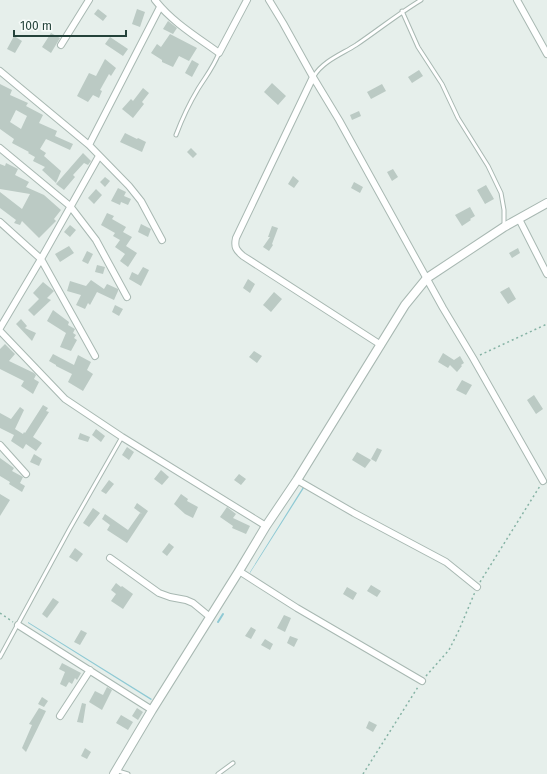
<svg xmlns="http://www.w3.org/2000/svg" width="547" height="774" font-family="'Fira Sans',sans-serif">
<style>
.water{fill:#8ec9d4}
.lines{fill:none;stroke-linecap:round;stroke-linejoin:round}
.stream{stroke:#8ec9d4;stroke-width:2}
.building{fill:#bbcac4;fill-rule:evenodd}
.service-casing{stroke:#a8b8b2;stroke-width:5}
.minor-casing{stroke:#a8b8b2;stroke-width:8}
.tertiary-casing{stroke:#a8b8b2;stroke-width:10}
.path{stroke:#86b3a5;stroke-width:1.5;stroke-dasharray:2 3;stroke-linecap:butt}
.service{stroke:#fff;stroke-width:3}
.minor{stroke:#fff;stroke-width:6}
.tertiary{stroke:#fff;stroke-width:8}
</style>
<rect width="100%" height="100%" fill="#e6efeb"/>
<path class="water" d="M303,487L304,488L250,573V572Z
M28,622L152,699L151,700L28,623Z"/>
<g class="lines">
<path class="stream" d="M218,622L223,614"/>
</g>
<path class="building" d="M98,9L107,16L103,21L94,14Z
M137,9L145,12L140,27L132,24Z
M168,21L177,28L173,34L163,29Z
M51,33L60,38L51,53L42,47Z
M170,34L197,48L189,61L179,56L173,67L162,62V60L151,53L157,44L161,47Z
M14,36L22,41L15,53L7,49Z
M110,37L128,49L123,56L105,44Z
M105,59L116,68L111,76L109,74L100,90L102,91L99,98L93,95L88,102L77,96L89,73L96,76Z
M192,60L199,64L192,77L185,73Z
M419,70L423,76L412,83L408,77Z
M272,83L286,96L278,105L264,92Z
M0,84L12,90L10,95L28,103L26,106L43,115L39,123L57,131L55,136L73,144L70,150L46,139L40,149L46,153L44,156L61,171L56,183L42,170L45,167L33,161L35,157L28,153L29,152L12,143L14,139L0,129ZM16,110L27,116L21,129L10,122Z
M382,84L386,91L371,99L367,92Z
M143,88L149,93L142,102L144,104L133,118L122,109L131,99L133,101Z
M359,111L361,116L352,120L350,115Z
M125,133L137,139L138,138L146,142L142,152L120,142Z
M191,148L197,154L193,158L187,152Z
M83,153L91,161L88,165L84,163L73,175L75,177L64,190L56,184Z
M6,163L18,169L15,175L29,182L26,187L44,195L61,210L54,219L56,221L39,238L22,221L20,225L14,223L16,220L0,208V192L22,209L30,194L0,189V164L5,166Z
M393,169L398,177L392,181L387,172Z
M293,176L299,181L294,188L288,184Z
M105,177L110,181L105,187L100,182Z
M354,182L363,187L360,193L351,188Z
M486,185L494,199L485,204L477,190Z
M118,188L126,192L124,196L131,199L128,205L121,202L120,205L111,201Z
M96,189L102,195L94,204L88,198Z
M470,207L475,216L470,219L471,220L462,226L455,215Z
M107,213L114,216L112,219L126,227L123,232L132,237L126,246L137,253L128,267L120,261L125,254L115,247L120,240L113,236L115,233L101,225Z
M141,224L151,229L148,237L138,232Z
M70,225L76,230L70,237L64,232Z
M272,226L278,228L272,244L273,245L269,251L263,247L270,237H268Z
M69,246L74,253L60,262L55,254Z
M518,248L520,253L512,258L509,253Z
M87,251L93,254L88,264L82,261Z
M97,265L105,267L103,274L95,272Z
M143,267L149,270L141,286L129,279L132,272L138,275Z
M248,279L255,284L250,293L243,288Z
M91,280L104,289L107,284L118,289V291L114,300L97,292L90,305L88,303L85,309L76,305L81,295L67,291L70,281L86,286Z
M43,282L54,291L47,298L51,300L34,316L28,310L39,299L33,293Z
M509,287L516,299L508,304L500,292Z
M274,292L282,299L271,312L263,305Z
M115,305L123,309L119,316L112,312Z
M53,310L69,322L68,325L75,329L73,333L76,335L74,338L77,340L71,351L60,347L66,333L47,321Z
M21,319L27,326L25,328L36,333L32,341L16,324Z
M5,344L15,354L9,361L34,373L36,375L34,379L39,382L33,394L21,386L24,381L0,369V349Z
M254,351L262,356L257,363L249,357Z
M443,353L454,360L460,356L464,363L461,365L462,366L457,372L450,365L448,368L438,362Z
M53,354L74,365L78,355L91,362L87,370L93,374L83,391L68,382L72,374L56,366V365L49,361Z
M462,380L472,385L466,395L456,390Z
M534,395L543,409L536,414L527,400Z
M43,405L48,408L46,411L49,412L33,437L42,443L36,451L26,444L23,449L11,441L14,435L0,428V413L11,419L20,407L24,410L15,429L23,434L24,432L25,433Z
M96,429L105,436L101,442L92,435Z
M80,433L90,437L88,442L78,439Z
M127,447L134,452L129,460L122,455Z
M377,448L382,450L376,462L371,459Z
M357,452L371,460L365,468L352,460Z
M34,454L42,459L39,466L30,462Z
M0,458L14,468L12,471L23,477L20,483L25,486L22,492L9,484L10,482L0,476Z
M161,470L169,477L162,485L154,479Z
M239,474L246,479L241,485L234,480Z
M109,480L114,484L106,494L101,491Z
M0,494L10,500L0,516Z
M181,494L188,499L187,501L198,507L193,518L185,514L174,504Z
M137,503L148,511L127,543L107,530L110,525L102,519L105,514L128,530L140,513L142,514L134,508Z
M227,507L236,514L233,518L250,526L246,534L232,528L233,526L220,517Z
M93,508L100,513L89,527L83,523Z
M169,543L174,547L167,556L162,552Z
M75,548L83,554L77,562L69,557Z
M116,583L121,587L122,586L133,594L123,609L111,601L116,594L111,590Z
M371,585L381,591L377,597L367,591Z
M347,587L357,593L353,600L343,594Z
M53,598L59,602L47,618L42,614Z
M284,615L291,618L285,632L277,628Z
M251,627L256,630L251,639L245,636Z
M81,630L87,633L80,645L74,642Z
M290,636L298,639L294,647L287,643Z
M265,639L273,644L270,650L261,645Z
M62,663L81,673L77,680L75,678L72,684L69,682L66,687L60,684L65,672L59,669Z
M107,687L112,690L102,710L89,702L95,691L103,695Z
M42,697L48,701L44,707L38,704Z
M82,703L86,704L83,723L77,722Z
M39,708L46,711L26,752L22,748L32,725L29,724Z
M137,708L143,712L138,720L132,716Z
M121,715L133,722L128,730L116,723Z
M369,721L377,725L373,732L366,728Z
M85,748L91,752L87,759L81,756Z"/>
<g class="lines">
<defs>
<path id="service" d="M402,11L418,47L442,84L458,118L488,166L501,193L504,210V225
M314,76C323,61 342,54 356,45C378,30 398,14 421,0
M176,135C182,119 189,104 198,89C206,76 213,68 219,53
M0,657L69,530L122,437
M118,771L128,774
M218,774L233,763"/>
<path id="minor" d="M155,0C172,22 197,37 219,53L247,0
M269,0L283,23L313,77L339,120L443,308L473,358L543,481
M517,0L547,54
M61,45L89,0
M0,71L89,145L129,186L141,201L162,240
M313,77L236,238C234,247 236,250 243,256L381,345
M89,145L160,7
M0,148L70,206L96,240L127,297
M519,219L547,274
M0,222L41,259L95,356
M0,328L41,259L99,156
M0,331L65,399L122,437L266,526
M0,445L26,474
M297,480L354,513L446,562L477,587
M110,558L159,593L170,597L186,600L193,603L210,617
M239,571L297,608L422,681
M18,625L152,710
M60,716L90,670"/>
<path id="tertiary" d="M114,774L152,710L239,571L266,526L297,480L405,305L427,278L504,227L547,203"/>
</defs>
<use href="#service" class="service-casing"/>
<use href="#minor" class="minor-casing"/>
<use href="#tertiary" class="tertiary-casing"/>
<path class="path" d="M480,355L547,324
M480,582L540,486
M0,613L13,622
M426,676L449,650L459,630L475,592
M363,774L418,687"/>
<use href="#service" class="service"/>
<use href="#minor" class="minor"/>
<use href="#tertiary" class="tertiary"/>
</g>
<path d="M14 30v6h112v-6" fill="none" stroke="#24423a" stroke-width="2"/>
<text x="20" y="30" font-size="12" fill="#24423a" stroke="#f7fbf9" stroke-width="3" paint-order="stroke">100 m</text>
</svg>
